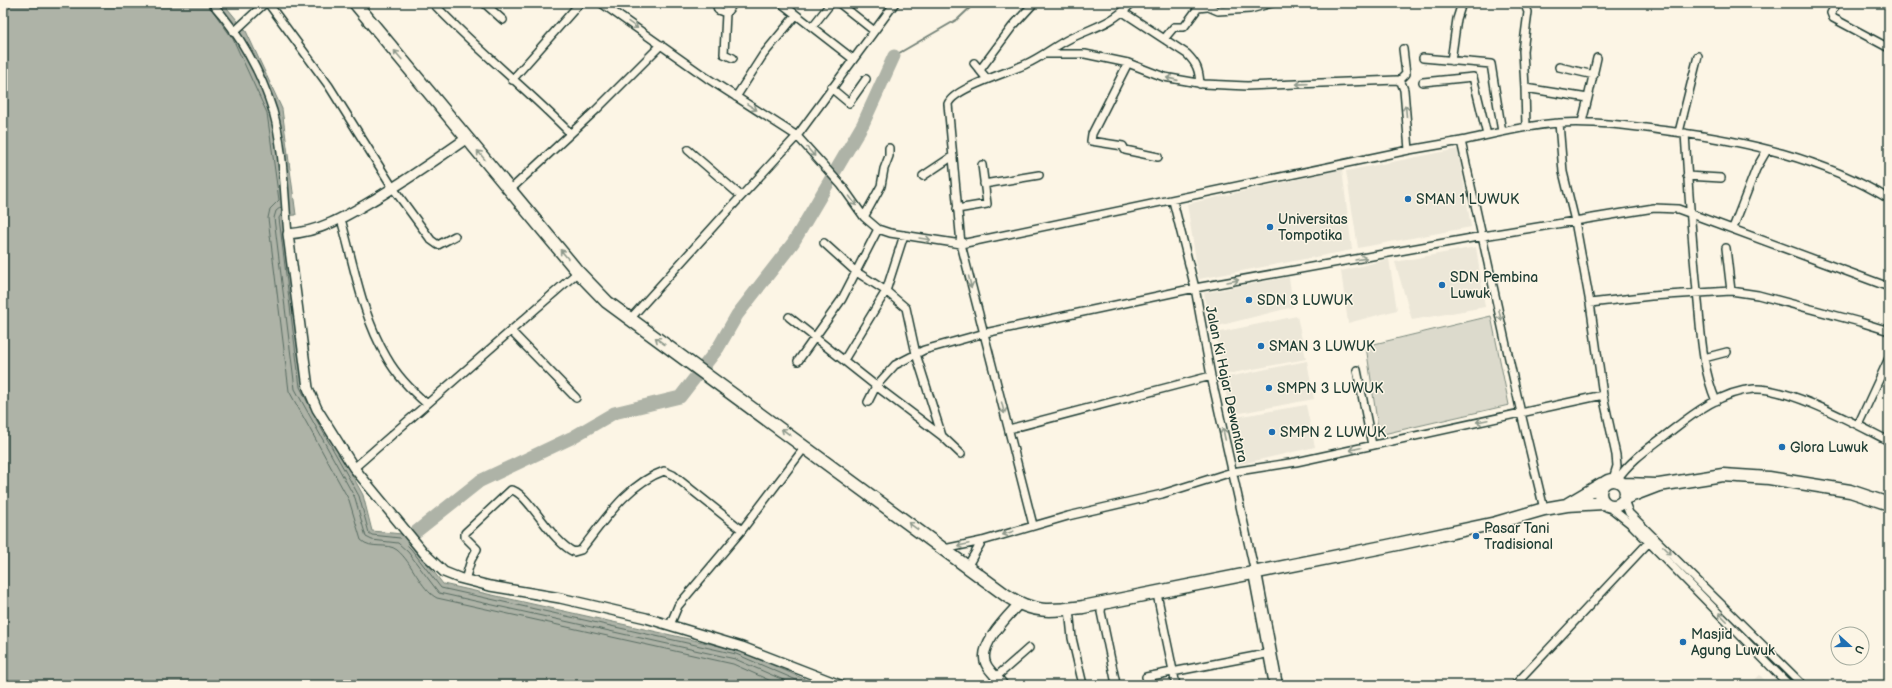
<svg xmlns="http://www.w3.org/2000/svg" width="1892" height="688" font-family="'Balsamiq Sans',sans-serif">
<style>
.built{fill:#ece7d8}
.green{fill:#dcdacc;stroke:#7e8c80}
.water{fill:#aeb3a7;stroke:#758479}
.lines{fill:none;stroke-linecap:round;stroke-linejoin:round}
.shore{stroke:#586c62;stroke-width:1}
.stream{stroke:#758479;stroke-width:2}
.river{stroke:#aeb3a7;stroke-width:13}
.minor-casing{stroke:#1f3d34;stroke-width:10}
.tertiary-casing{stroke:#1f3d34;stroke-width:12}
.trunk-casing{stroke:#1f3d34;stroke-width:15}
.minor{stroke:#fcf5e5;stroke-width:7}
.tertiary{stroke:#fcf5e5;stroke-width:9}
.trunk{stroke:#fcf5e5;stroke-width:12}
.oneway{stroke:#8e998c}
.poi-dot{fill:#1f6fb2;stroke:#fcf5e5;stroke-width:1.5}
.labels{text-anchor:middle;stroke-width:3;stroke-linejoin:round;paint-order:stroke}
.poi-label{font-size:14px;fill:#1f3d34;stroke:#fcf5e5;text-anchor:start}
.street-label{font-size:14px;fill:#1f3d34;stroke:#fcf5e5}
</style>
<rect width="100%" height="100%" fill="#fcf5e5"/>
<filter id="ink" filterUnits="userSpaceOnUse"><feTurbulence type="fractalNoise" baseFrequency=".025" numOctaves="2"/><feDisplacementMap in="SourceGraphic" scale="8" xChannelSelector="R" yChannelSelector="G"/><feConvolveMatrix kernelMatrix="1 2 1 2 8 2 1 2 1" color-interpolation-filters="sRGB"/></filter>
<g filter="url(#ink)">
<path class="built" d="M1458,149L1471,227L1358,248L1346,171Z
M1342,169L1352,250L1199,279L1187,204Z
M1476,247L1485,307L1412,320L1395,262Z
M1389,259L1397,310L1348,323L1341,271Z
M1289,277L1293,307L1210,328L1204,293Z
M1297,316L1306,359L1222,375L1216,333Z
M1307,361L1314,399L1230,415L1223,378Z
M1306,405L1315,447L1237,465L1230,418Z
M1760,675L1769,685H1749Z"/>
<path class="green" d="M1491,316L1509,405L1379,435L1366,346Z"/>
<path class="water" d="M3,3H223L246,31L282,109L296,215L283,216L304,387L363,495L372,531L402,534L414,546L443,584L738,650L818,685H3Z"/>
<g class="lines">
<path class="shore" d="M210,7L233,39L267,113L279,200L270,209L268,218L289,391L349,500L361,540C371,550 387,542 397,550C412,562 421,590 437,598L733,664L780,685
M281,207L276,211L274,218L295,389L355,498L366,537L372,540L398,543L408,552L439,593L735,659L795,685
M282,213L279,218L300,387L310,407
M316,419L359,496L369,533L372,535L400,538L411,549L441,588L736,654L808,685"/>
<path class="stream" d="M894,56L958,19L975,3"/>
<path class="river" d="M407,539L480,481L571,438L614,413L680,397L718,348L737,315L793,243L863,124L894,56"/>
<defs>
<path id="minor" d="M212,3C239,33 261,72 273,111C284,150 284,194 288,234
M268,3L329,86L393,188L431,240L438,245L455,236
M433,3C476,49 526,88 570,133
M484,3L503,20
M601,3L707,78L797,136L842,186L864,217L878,229L890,233L961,244L1409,150L1461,141L1521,413L1544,509
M716,3L718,10L726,13
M781,3L853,59
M839,3L873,30
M1199,3L1218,11L1250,9L1272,3
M1524,3L1528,12L1523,51L1525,88
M1837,3L1831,13L1833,18L1889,48
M1123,12L1187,54C1197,64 1199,70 1200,84
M812,27L831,3
M234,32L265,3
M1164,39L1174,27H1184L1198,8L1207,7
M1046,54H1085L1128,63L1164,77L1204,84L1247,86L1397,80L1401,82L1404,90L1409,150
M733,58L724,54L726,13L734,3
M1423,58L1491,64L1502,132
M1451,61L1457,19L1462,3
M974,63L987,79
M1128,63L1092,134L1091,141L1123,146L1125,150L1158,157
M1559,67L1594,75
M980,70L1012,27L1034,3
M512,80L580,3
M1399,81L1406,74L1403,49
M1423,82L1473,77L1487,135
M831,88L849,103L866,79
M736,97L763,55L796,15
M1588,98L1597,58
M1559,123L1563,172L1575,221L1590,303L1603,395L1616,455L1617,466L1613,479
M1526,127L1525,88L1588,98L1582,122
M1679,132L1698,56
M1685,133C1688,186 1692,238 1697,291C1701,328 1701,366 1716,401
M1461,141C1494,134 1526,125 1559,123C1596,121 1632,126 1668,131C1745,141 1822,158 1889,199
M688,150L741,196
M923,176L953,156
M1687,176L1721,178
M984,184L1039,175
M510,190L596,110L661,45
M1173,201L1195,288L1211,376L1255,573
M957,209L987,204L982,165
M864,217L881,186L884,169L889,156V148
M341,219C354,265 362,316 387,358C397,376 412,391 427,404
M1733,228L1756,169L1767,150
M824,243L855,271L886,291L906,308L916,354L942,436L961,454
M1726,248L1731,291
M1590,303L1651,296L1731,291L1758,295L1860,322L1889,331
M789,317L876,386L942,436
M630,319L723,216L797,136L895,3
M511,331L576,398
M1704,358L1727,352
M844,360L886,291L904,235
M798,361L842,299L878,229
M1357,370L1372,445
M868,402L876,386L895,365L924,350L985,333L1195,288L1483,236L1654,208L1678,209L1689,213L1889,287
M1858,425L1889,358
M1009,429L1211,376
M354,468L578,272
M1617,480C1630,460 1652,446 1671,431C1694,413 1723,391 1754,389C1789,387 1857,425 1889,441
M1624,500L1629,513L1803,685
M1607,505L1632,525L1789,685
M1033,525L961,244L948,104C954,88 1010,72 1026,64C1042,57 1056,45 1071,38C1097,26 1111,24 1132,3
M944,549L982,541L1068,516L1162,494L1232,472L1296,462L1603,395
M967,567L982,541
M465,580L471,560L477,549L465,537V533L511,490C527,491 551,542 574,552L581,550C604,521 627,484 664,471L673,475L742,530L805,447
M1157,594L1176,685
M1102,604L1101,612L1116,684
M1069,609L1072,638L1083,685
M670,625L678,606L742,530
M996,677L1029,648
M1146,677L1271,653
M1515,685L1649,542"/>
<path id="tertiary" d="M467,138C437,159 407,180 375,199C348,215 321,232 288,234L308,388L317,409L354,468L424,553L444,572L459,578L490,586L560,598L646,618L742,647L840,685
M1003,685C998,678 989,671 986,664C977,646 1008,616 1019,604"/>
<path id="trunk" d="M355,3L578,272L607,302L1007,596C1034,614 1052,611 1083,607L1388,546L1496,523L1544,509L1567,505L1604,503
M1600 493a13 13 0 1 1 26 0a13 13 0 1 1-26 0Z
M1623,484L1656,485
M1625,498L1659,485L1723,475L1769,478L1850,491L1889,504
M1568,504L1602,484
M1255,573L1276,685"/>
</defs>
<use href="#minor" class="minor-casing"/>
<use href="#tertiary" class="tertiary-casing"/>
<use href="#trunk" class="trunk-casing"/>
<use href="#minor" class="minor"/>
<use href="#tertiary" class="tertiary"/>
<use href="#trunk" class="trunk"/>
</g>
<defs><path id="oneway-shaft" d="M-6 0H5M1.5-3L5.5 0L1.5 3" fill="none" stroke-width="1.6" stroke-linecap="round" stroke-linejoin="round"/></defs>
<g class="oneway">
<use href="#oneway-shaft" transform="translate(633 25) rotate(35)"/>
<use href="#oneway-shaft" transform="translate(398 55) rotate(-130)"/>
<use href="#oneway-shaft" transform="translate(1172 79) rotate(-167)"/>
<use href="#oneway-shaft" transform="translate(1302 84) rotate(178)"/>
<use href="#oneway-shaft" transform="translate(752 107) rotate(32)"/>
<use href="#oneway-shaft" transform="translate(1406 111) rotate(-95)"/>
<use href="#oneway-shaft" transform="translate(811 152) rotate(48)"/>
<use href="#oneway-shaft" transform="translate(481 155) rotate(-130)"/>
<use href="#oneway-shaft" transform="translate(853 201) rotate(54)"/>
<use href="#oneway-shaft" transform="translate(925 239) rotate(9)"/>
<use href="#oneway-shaft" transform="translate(564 254) rotate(-130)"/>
<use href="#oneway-shaft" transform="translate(1361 259) rotate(-10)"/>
<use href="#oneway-shaft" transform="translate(1233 281) rotate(-10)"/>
<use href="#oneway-shaft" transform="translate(970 282) rotate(76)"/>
<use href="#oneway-shaft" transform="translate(1500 315) rotate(78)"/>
<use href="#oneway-shaft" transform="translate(660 341) rotate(-144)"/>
<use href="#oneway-shaft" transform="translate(1003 408) rotate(76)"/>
<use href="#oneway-shaft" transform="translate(1482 421) rotate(168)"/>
<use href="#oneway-shaft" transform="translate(786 432) rotate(-143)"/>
<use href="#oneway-shaft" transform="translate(1224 434) rotate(-102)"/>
<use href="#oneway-shaft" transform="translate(1355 449) rotate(168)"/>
<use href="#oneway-shaft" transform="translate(913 526) rotate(-144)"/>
<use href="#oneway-shaft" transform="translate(1008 533) rotate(162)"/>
<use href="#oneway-shaft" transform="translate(963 545) rotate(168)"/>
<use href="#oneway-shaft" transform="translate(1667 550) rotate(45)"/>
<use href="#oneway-shaft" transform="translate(1723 617) rotate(-135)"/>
</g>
</g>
<g class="poi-dot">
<circle cx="1408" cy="199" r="4"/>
<circle cx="1270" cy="227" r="4"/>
<circle cx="1442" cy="285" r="4"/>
<circle cx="1249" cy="300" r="4"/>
<circle cx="1261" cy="346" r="4"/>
<circle cx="1269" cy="388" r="4"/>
<circle cx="1272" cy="432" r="4"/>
<circle cx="1782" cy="447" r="4"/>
<circle cx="1476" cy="536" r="4"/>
<circle cx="1683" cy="642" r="4"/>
</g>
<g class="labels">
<g class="poi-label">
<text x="1416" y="204">SMAN 1 LUWUK</text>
<text x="1278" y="224">Universitas<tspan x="1278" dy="16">Tompotika</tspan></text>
<text x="1450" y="282">SDN Pembina<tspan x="1450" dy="16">Luwuk</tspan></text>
<text x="1257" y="305">SDN 3 LUWUK</text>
<text x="1269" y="351">SMAN 3 LUWUK</text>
<text x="1277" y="393">SMPN 3 LUWUK</text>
<text x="1280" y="437">SMPN 2 LUWUK</text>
<text x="1790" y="452">Glora Luwuk</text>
<text x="1484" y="533">Pasar Tani<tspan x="1484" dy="16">Tradisional</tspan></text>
<text x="1691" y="639">Masjid<tspan x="1691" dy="16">Agung Luwuk</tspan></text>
</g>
<g class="street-label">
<text transform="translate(1227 384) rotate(78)" y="5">Jalan Ki Hajar Dewantara</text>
</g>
</g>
<rect width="1892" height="688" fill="none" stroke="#fcf5e5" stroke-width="16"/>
<rect x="8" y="8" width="1876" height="672" fill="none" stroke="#1f3d34" stroke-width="1.5" filter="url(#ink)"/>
<g transform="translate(1850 646) rotate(111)"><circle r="19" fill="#fcf5e5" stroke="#a4ab9e"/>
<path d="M0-3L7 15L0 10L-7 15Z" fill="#1f6fb2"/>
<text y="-6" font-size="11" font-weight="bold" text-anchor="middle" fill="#1f3d34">U</text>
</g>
</svg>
